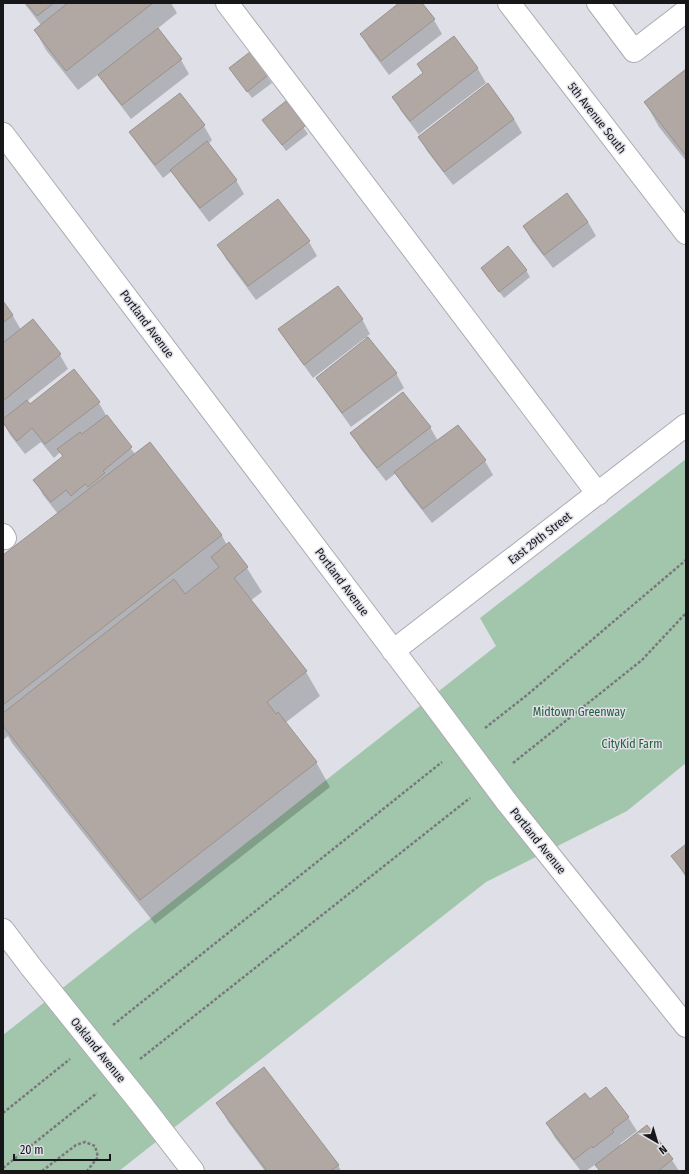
<svg xmlns="http://www.w3.org/2000/svg" width="689" height="1174" font-family="'Fira Sans Condensed',sans-serif">
<style>
.green{fill:#a2c6ab}
.shadow{fill:#0003}
.building{fill:#b1a8a3;stroke:#9a928d}
.lines{fill:none;stroke-linecap:round;stroke-linejoin:round}
.minor-casing{stroke:#ababb3;stroke-width:24}
.path{stroke:#78787e;stroke-width:2.5;stroke-dasharray:3 2;stroke-linecap:butt}
.minor{stroke:#fff;stroke-width:22}
.minor-bridge-casing{stroke:#ababb3;stroke-width:24;stroke-linecap:butt}
.minor-bridge{stroke:#fff;stroke-width:22}
.labels{text-anchor:middle;stroke-width:3;stroke-linejoin:round;paint-order:stroke}
.street-label{font-size:12px;fill:#17171a;stroke:#dfdfe8}
.park-label{font-size:12px;fill:#256139;stroke:#dfdfe8}
</style>
<rect width="100%" height="100%" fill="#dfdfe8"/>
<path class="green" d="M686,459V763L627,811L486,882L119,1171H3V1035L496,646L480,618Z"/>
<path class="shadow" d="M24,3H171L177,13L157,29L181,60L189,74L131,119L108,89L99,74L78,90L46,50L35,30L41,25Z
M401,3H421L434,20L442,34L389,75L369,48L361,34Z
M454,38L478,69L486,83L419,134L421,136L514,119L522,133L453,185L427,151L419,137L420,136L401,111L393,97L423,73Z
M250,53L272,83L252,98L230,68Z
M686,70V161L659,127L645,102Z
M180,94L204,126L212,140L208,144L236,180L244,194L209,222L180,184L172,171L163,178L139,146L130,132Z
M286,103L308,134L286,151L264,120Z
M278,201L309,242L317,256L256,300L226,259L218,245Z
M588,222L596,236L553,268L532,241L524,227Z
M482,269L526,270L530,277L504,298Z
M3,303L13,316L21,330L60,355L68,369L27,401L30,405L99,403L107,417L135,454L150,443L222,536L227,545L229,544L247,568L262,592L250,601L306,672L320,696L285,723L316,762L330,787L155,924L12,743L8,736L3,740V556L58,514L43,495L35,480L63,457L60,452L54,458L41,442L25,454L10,435L3,422Z
M362,319L370,334L367,336L396,373L404,388L351,427L326,392L318,378L367,339L365,338L313,378L288,343L280,329Z
M458,426L485,461L493,475L432,523L404,487L396,473L386,481L360,448L352,434L430,427L438,441Z
M686,845V878L673,856Z
M606,1088L628,1117L637,1131L620,1144L621,1146L647,1127L672,1160L679,1171H600L596,1164L586,1171H581L555,1138L547,1124L590,1101Z
M217,1103L338,1165L341,1171H265L229,1123Z"/>
<path class="building" d="M26,3H54L37,16Z
M68,3H153L66,71L34,30Z
M399,3H422L435,19L381,61L360,34Z
M158,28L182,59L122,105L98,75Z
M454,36L478,68L410,121L392,97L423,73L417,64Z
M250,52L268,75L247,92L229,68Z
M686,69V156L644,102Z
M488,83L514,119L444,172L418,137Z
M180,93L205,125L155,165L129,132Z
M286,101L305,126L282,145L262,120Z
M207,141L237,180L200,208L170,170Z
M567,193L588,222L544,255L523,226Z
M278,199L310,241L248,286L217,245Z
M508,246L527,270L499,292L481,268Z
M338,286L363,319L304,365L278,329Z
M3,301L13,315L3,323Z
M33,319L61,354L3,401V343Z
M368,337L397,373L342,413L316,378Z
M74,369L100,402L45,444L32,428L17,441L3,423V419L27,400L30,404Z
M403,392L431,427L377,468L350,433Z
M107,415L132,447L103,471L105,473L88,487L85,484L71,496L66,490L51,502L33,480L63,456L57,449L80,432L82,434Z
M458,425L486,460L423,509L394,472Z
M150,442L222,535L3,705V555Z
M229,542L248,567L234,578L307,671L267,702L276,714L278,712L317,762L140,900L3,726V713L174,579L185,594L219,567L211,557Z
M686,844V875L671,856Z
M264,1067L339,1165L330,1171H267L216,1103Z
M606,1087L629,1117L612,1130L614,1132L593,1148L592,1146L574,1160L546,1123L585,1093L590,1099Z
M647,1125L673,1159L658,1171H600L595,1165Z"/>
<g class="lines">
<defs>
<path id="minor" d="M227,3L598,494
M509,3L686,233
M598,3L634,51L686,11
M3,134L427,695
M3,535L5,538
M393,651L686,425
M506,801L686,1026
M3,930L31,967
M142,1105L193,1171"/>
</defs>
<use href="#minor" class="minor-casing"/>
<path class="path" d="M485,728L527,695L686,560
M513,763L642,660L686,613
M113,1025L442,762
M140,1059L470,798
M3,1113L70,1059
M3,1168L97,1093
M42,1171L76,1145L85,1142L95,1146L98,1157L87,1171"/>
<use href="#minor" class="minor"/>
<defs>
<path id="minor-bridge" d="M427,695L506,801
M31,967L142,1105"/>
</defs>
<use href="#minor-bridge" class="minor-bridge-casing"/>
<use href="#minor-bridge" class="minor-bridge"/>
</g>
<g class="labels">
<g class="street-label">
<text transform="translate(597 118) rotate(52)" y="4">5th Avenue South</text>
<text transform="translate(147 324) rotate(53)" y="4">Portland Avenue</text>
<text transform="translate(540 538) rotate(-38)" y="4">East 29th Street</text>
<text transform="translate(342 582) rotate(53)" y="4">Portland Avenue</text>
<text transform="translate(538 841) rotate(51)" y="4">Portland Avenue</text>
<text transform="translate(98 1050) rotate(51)" y="4">Oakland Avenue</text>
</g>
<g class="park-label">
<text x="579" y="716">Midtown Greenway</text>
<text x="632" y="748">CityKid Farm</text>
</g>
</g>
<rect width="689" height="1174" fill="none" stroke="#17171a" stroke-width="8"/>
<g transform="translate(657 1142) rotate(142)" stroke="#dfdfe8" stroke-width="3" paint-order="stroke">
<path d="M0-3L7 15L0 10L-7 15Z" fill="#17171a"/>
<text y="-6" font-size="11" font-weight="bold" text-anchor="middle" fill="#17171a">N</text>
</g>
<path d="M14 1154v6h96v-6" fill="none" stroke="#17171a" stroke-width="2"/>
<text x="20" y="1154" font-size="12" fill="#17171a" stroke="#dfdfe8" stroke-width="3" paint-order="stroke">20 m</text>
</svg>
